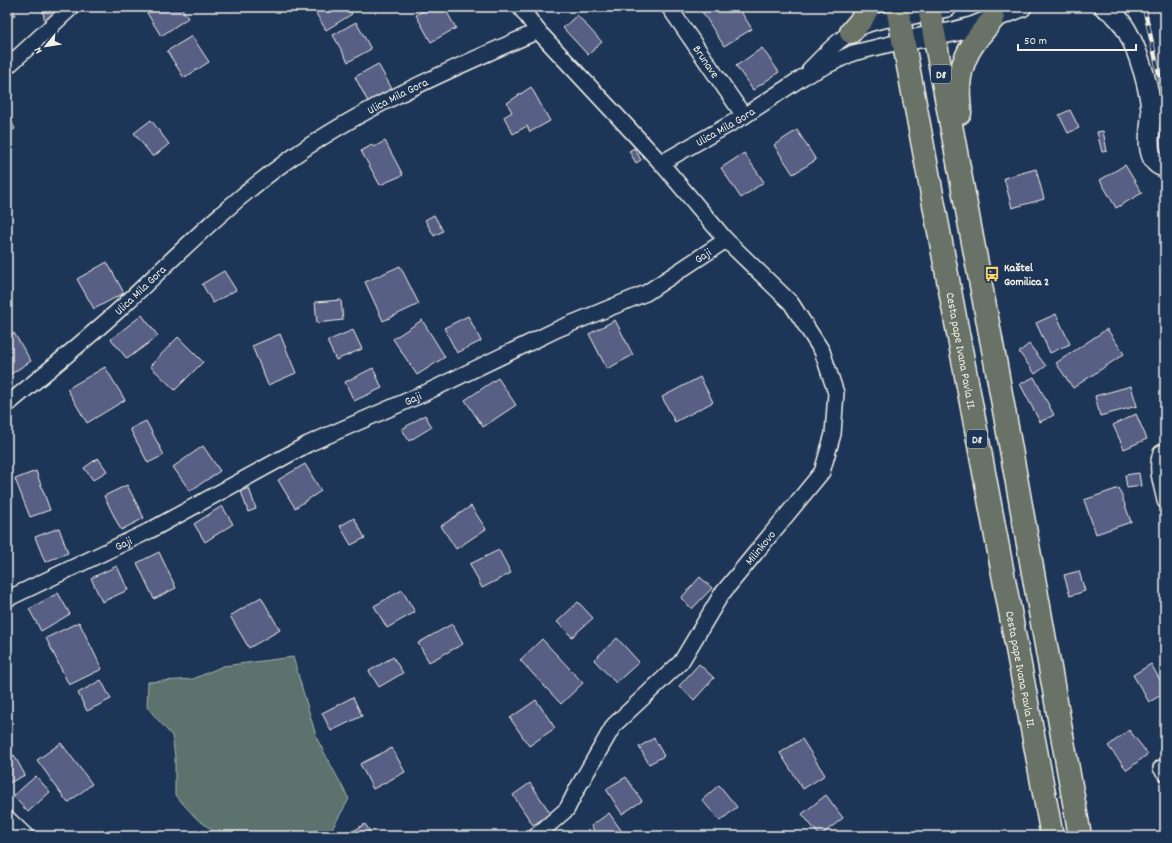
<svg xmlns="http://www.w3.org/2000/svg" width="1172" height="843" font-family="Dekko,sans-serif">
<style>
.green{fill:#5c726d;stroke:#a8b2aa}
.building{fill:#585f85;stroke:#f4f1e8}
.lines{fill:none;stroke-linecap:round;stroke-linejoin:round}
.minor-casing{stroke:#f4f1e8;stroke-width:18}
.tertiary-casing{stroke:#f4f1e8;stroke-width:22}
.primary-casing{stroke:#f4f1e8;stroke-width:25}
.minor{stroke:#1d3557;stroke-width:15}
.tertiary{stroke:#1d3557;stroke-width:19}
.primary{stroke:#697266;stroke-width:22}
.rail-casing{stroke:#f4f1e8;stroke-width:4.5}
.rail{stroke:#1d3557;stroke-width:3;stroke-dasharray:9;stroke-linecap:butt}
.labels{text-anchor:middle;stroke-width:3;stroke-linejoin:round;paint-order:stroke}
.shield{fill:#1d3557;stroke:#b4b9bc;stroke-width:1}
.shield-label{font-size:11px;font-weight:bold;fill:#f4f1e8}
.street-label{font-size:12px;fill:#f4f1e8;stroke:#1d3557}
.poi-label{font-size:12px;font-weight:bold;fill:#f4f1e8;stroke:#1d3557;text-anchor:start}
</style>
<rect width="100%" height="100%" fill="#1d3557"/>
<filter id="ink" filterUnits="userSpaceOnUse"><feTurbulence type="fractalNoise" baseFrequency=".025" numOctaves="2"/><feDisplacementMap in="SourceGraphic" scale="8" xChannelSelector="R" yChannelSelector="G"/><feConvolveMatrix kernelMatrix="1 2 1 2 8 2 1 2 1" color-interpolation-filters="sRGB"/></filter>
<g filter="url(#ink)">
<path class="green" d="M293,657L317,739L349,799L328,836H220L197,819L175,795V757L172,736L147,707L148,682L193,679L223,666Z"/>
<path class="building" d="M7,7H11L15,15L7,19Z
M42,7H68L46,28Z
M145,7H181L188,18L161,36L144,8Z
M312,7H347L352,14L326,30Z
M431,7H444L456,28L431,42L416,15Z
M699,7H738L752,29L724,46Z
M577,15L602,42L588,55L563,28Z
M356,22L371,49L348,62L333,35Z
M192,36L209,62L184,78L167,51Z
M762,48L779,72L753,90L736,66Z
M378,64L392,89L368,102L355,77Z
M531,87L550,121L530,132L527,126L513,134L504,117L512,112L507,103Z
M1070,110L1079,128L1068,133L1059,115Z
M7,113L15,129L7,133Z
M151,120L169,144L153,157L134,133Z
M797,130L816,160L793,174L774,145Z
M1103,131L1107,151L1102,152L1097,132Z
M385,141L403,175L380,185L361,151L372,145L374,147Z
M634,148L641,160L636,163L629,151Z
M744,153L764,182L741,198L721,168Z
M1125,165L1142,193L1116,208L1100,180Z
M1036,169L1044,199L1012,208L1004,178Z
M434,215L443,231L434,236L425,220Z
M107,262L124,293L94,309L77,279Z
M400,266L419,304L383,321L365,282Z
M224,271L236,290L213,303L202,284Z
M341,300L343,320L317,323L315,302Z
M1056,314L1070,344L1050,353L1036,323Z
M142,315L158,336L127,359L111,339Z
M468,316L481,341L457,353L444,328Z
M422,320L445,357L417,375L393,339Z
M615,320L633,355L607,369L589,334Z
M1107,329L1124,354L1073,388L1056,363Z
M353,330L362,349L336,360L327,341Z
M14,333L31,361L11,374L7,368V337Z
M280,334L296,373L268,385L252,346Z
M178,337L203,362L175,390L150,366Z
M1029,344L1046,366L1035,374L1019,352Z
M105,367L125,400L87,423L67,389Z
M373,368L382,388L354,401L345,382Z
M700,377L713,402L675,422L662,397Z
M1034,377L1054,415L1040,422L1020,384Z
M498,378L516,405L483,427L465,400Z
M1131,386L1137,406L1100,416L1095,396Z
M1136,414L1147,439L1124,449L1113,425Z
M425,415L432,427L409,441L402,429Z
M146,421L164,455L148,463L130,429Z
M203,446L220,471L190,491L173,467Z
M98,458L107,471L93,480L84,468Z
M305,464L321,491L295,508L278,480Z
M36,471L50,510L30,517L15,479Z
M1139,473L1141,486L1127,488L1125,475Z
M127,485L144,518L121,530L104,496Z
M249,488L256,509L248,512L241,491Z
M1119,488L1131,522L1096,534L1084,500Z
M222,506L233,524L205,542L194,524Z
M471,506L486,529L456,549L441,526Z
M354,518L365,538L351,545L340,526Z
M59,528L68,553L45,562L35,537Z
M499,550L511,573L482,588L470,564Z
M159,552L176,588L154,599L137,563Z
M117,566L128,590L102,602L91,578Z
M1079,571L1085,591L1070,596L1064,575Z
M700,577L712,588L692,609L681,598Z
M402,590L415,612L387,628L374,606Z
M58,593L70,614L41,631L29,609Z
M261,597L280,630L249,648L230,616Z
M578,602L593,618L572,637L557,622Z
M79,622L102,669L69,685L46,638Z
M452,624L463,644L429,662L418,643Z
M617,638L639,662L616,683L594,660Z
M542,639L583,683L561,704L520,660Z
M393,657L403,673L379,687L369,671Z
M699,664L714,678L694,700L679,686Z
M1151,664L1165,689V693L1149,702L1133,675Z
M101,680L111,699L87,711L78,693Z
M353,697L362,716L331,731L322,713Z
M536,700L555,728L529,746L510,718Z
M1129,730L1148,754L1127,770L1108,746Z
M654,738L664,756L649,764L639,747Z
M802,739L825,775L803,789L780,753Z
M61,743L92,784L68,803L37,760Z
M392,748L405,772L373,789L360,764Z
M14,755L25,775L9,783L7,779V759Z
M36,776L50,792L28,812L13,796Z
M626,777L642,801L622,814L606,789Z
M530,783L551,814L533,825L513,795Z
M719,785L737,807L720,821L702,800Z
M826,795L843,818L820,836L802,814Z
M609,813L623,833L619,836H598L591,826Z
M365,824L373,836H345Z"/>
<g class="lines">
<defs>
<g id="minor">
<path d="M520,7L538,31"/>
<path id="s1" d="M669,7L744,116"/>
<path d="M7,67L72,7"/>
<path d="M810,69C826,53 842,35 863,26C874,21 887,19 899,17"/>
<path id="s2" d="M7,405C45,373 85,341 122,307C175,257 227,204 287,161C363,106 452,69 538,31L661,163L744,116L803,77L853,53L903,41"/>
<path d="M1165,451L1161,453C1155,469 1162,485 1165,501"/>
<path id="s3" d="M7,599L149,531L308,444L425,393L558,329L646,293L726,240L661,163"/>
<path d="M1161,768L1165,773"/>
<path d="M7,818L26,836"/>
<path id="s4" d="M536,836L567,809L577,789L614,725L681,662L721,595L822,472L833,434L836,393L822,351L791,303L726,240"/>
</g>
<path id="tertiary" d="M1104,7C1107,9 1111,11 1114,14C1134,32 1149,84 1151,110C1152,124 1147,137 1150,150C1152,159 1156,166 1165,167
M899,17L947,7
M903,41L953,32L972,27L1022,7"/>
<g id="primary">
<path id="s5" d="M897,7L1052,836"/>
<path d="M929,7L997,371L1080,836"/>
<path d="M851,32L862,19L868,7"/>
<path d="M960,113C960,105 958,96 959,88C960,58 974,41 993,19"/>
</g>
</defs>
<use href="#minor" class="minor-casing"/>
<use href="#tertiary" class="tertiary-casing"/>
<use href="#primary" class="primary-casing"/>
<use href="#minor" class="minor"/>
<use href="#tertiary" class="tertiary"/>
<use href="#primary" class="primary"/>
<defs>
<path id="rail" d="M1144,7L1165,101"/>
</defs>
<use href="#rail" class="rail-casing"/>
<use href="#rail" class="rail"/>
</g>
</g>
<defs>
<symbol id="bus-bare" viewBox="-9 -9 18 18"><path d="M-5-6H5V4H4V6H2V4H-2V6H-4V4H-5ZM-3.5-4V0h7V-4ZM-3.5 1.2v1.5H-2V1.2ZM2 1.2v1.5H3.5V1.2Z" fill="#ffd166" stroke="#1d3557" stroke-width="2.5" paint-order="stroke"/></symbol>
</defs>
<g fill-rule="evenodd">
<use href="#bus-bare" x="981" y="263" width="22" height="22"/>
</g>
<g class="labels">
<g class="shield">
<rect x="931" y="65" width="20" height="18" rx="3"/>
<rect x="967" y="430" width="20" height="18" rx="3"/>
</g>
<g class="shield-label">
<text x="941" y="78">D8</text>
<text x="977" y="443">D8</text>
</g>
<g class="street-label">
<text dy="4" stroke="none"><textPath href="#s1" startOffset="66">Brunave</textPath></text>
<text dy="4" stroke="none"><textPath href="#s2" startOffset="500">Ulica Mila Gora</textPath></text>
<text dy="4" stroke="none"><textPath href="#s2" startOffset="909">Ulica Mila Gora</textPath></text>
<text dy="4" stroke="none"><textPath href="#s3" startOffset="777">Gaji</textPath></text>
<text dy="4" stroke="none"><textPath href="#s2" startOffset="176">Ulica Mila Gora</textPath></text>
<text dy="4" stroke="none"><textPath href="#s5" startOffset="350">Cesta pape Ivana Pavla II.</textPath></text>
<text dy="4" stroke="none"><textPath href="#s3" startOffset="453">Gaji</textPath></text>
<text dy="4" stroke="none"><textPath href="#s3" startOffset="129">Gaji</textPath></text>
<text dy="4" stroke="none"><textPath href="#s4" startOffset="369">Milinkovo</textPath></text>
<text dy="4" stroke="none"><textPath href="#s5" startOffset="674">Cesta pape Ivana Pavla II.</textPath></text>
</g>
<g class="poi-label">
<text x="1004" y="271">Kaštel<tspan x="1004" dy="14">Gomilica 2</tspan></text>
</g>
</g>
<rect width="1172" height="843" fill="none" stroke="#1d3557" stroke-width="24"/>
<rect x="12" y="12" width="1148" height="819" fill="none" stroke="#f4f1e8" stroke-width="1.5" filter="url(#ink)"/>
<g transform="translate(46 46) rotate(240)" stroke="#1d3557" stroke-width="3" paint-order="stroke">
<path d="M0-3L7 15L0 10L-7 15Z" fill="#f4f1e8"/>
<text y="-6" font-size="11" font-weight="bold" text-anchor="middle" fill="#f4f1e8">N</text>
</g>
<path d="M1018 44v6h118v-6" fill="none" stroke="#f4f1e8" stroke-width="2"/>
<text x="1024" y="44" font-size="12" fill="#f4f1e8" stroke="#1d3557" stroke-width="3" paint-order="stroke">50 m</text>
</svg>
